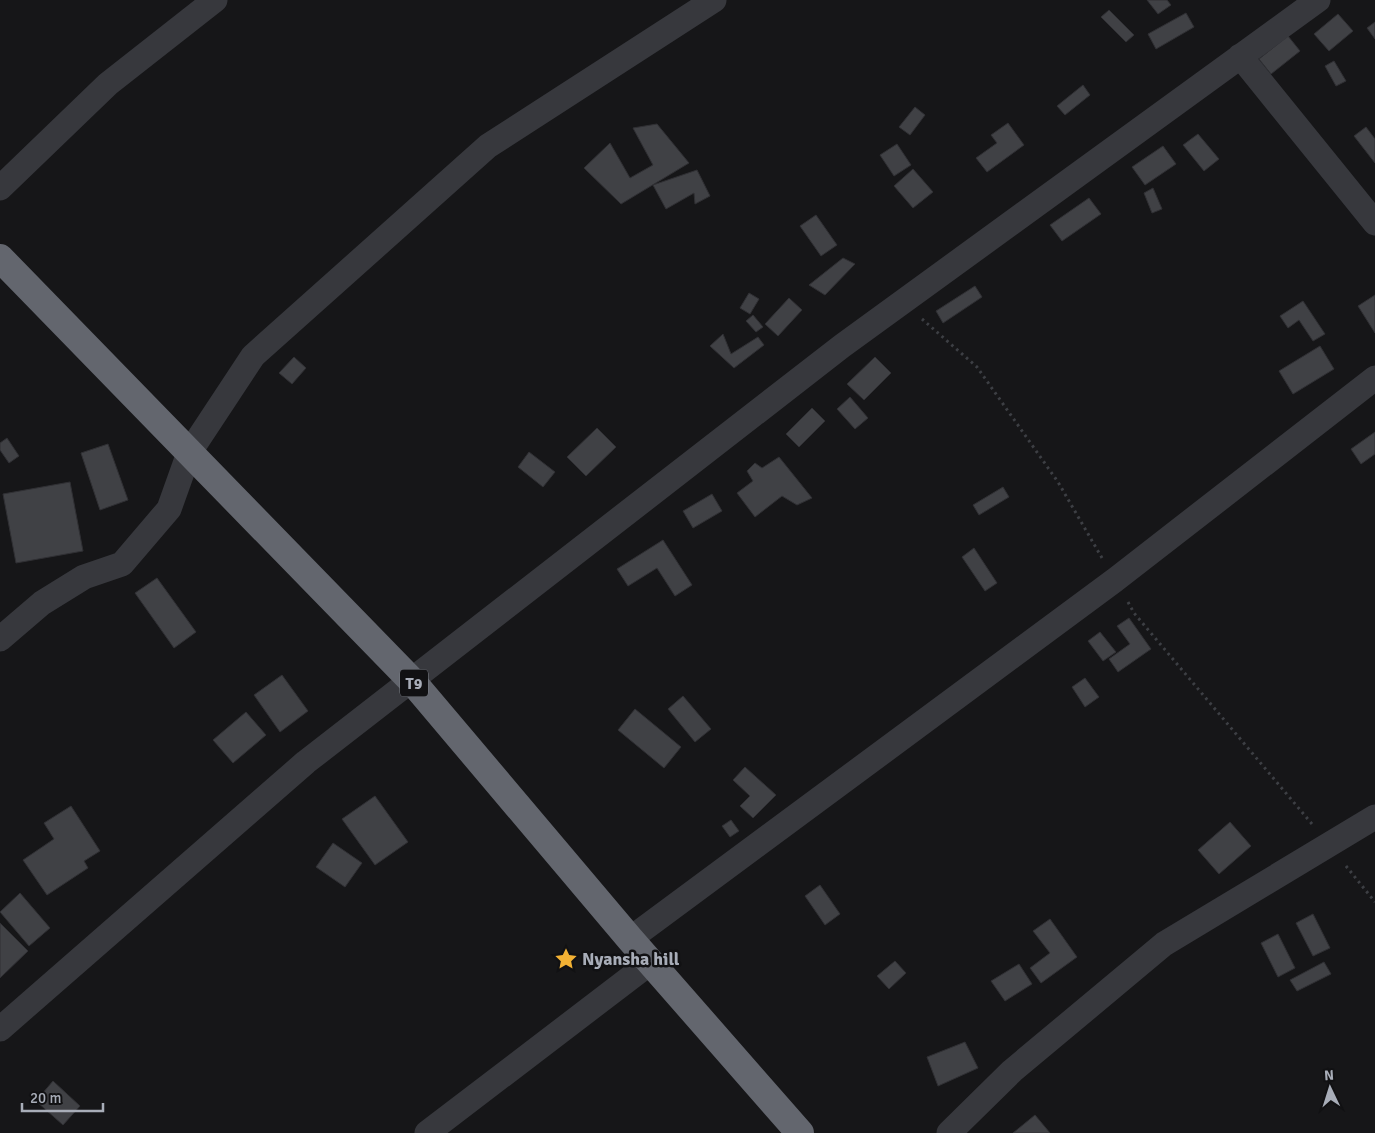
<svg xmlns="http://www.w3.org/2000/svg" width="1375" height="1133" font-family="Signika,sans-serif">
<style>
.building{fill:#404145;stroke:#303034}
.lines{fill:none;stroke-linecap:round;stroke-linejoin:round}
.path{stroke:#3d3f44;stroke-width:3;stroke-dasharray:2.5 4;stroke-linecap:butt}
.street{stroke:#37383d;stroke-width:25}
.highway{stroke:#63666e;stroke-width:28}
.labels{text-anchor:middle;stroke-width:5;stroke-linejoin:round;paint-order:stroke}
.shield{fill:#111113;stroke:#7b7e86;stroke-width:1}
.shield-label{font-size:16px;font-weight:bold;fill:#a8adb8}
.poi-label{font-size:18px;font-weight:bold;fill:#a8adb8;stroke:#111113;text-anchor:start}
</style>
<rect width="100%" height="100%" fill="#161618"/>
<path class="building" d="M1147,0H1167L1171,5L1158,14Z
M1109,10L1134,35L1126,42L1101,17Z
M1186,13L1194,27L1156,49L1148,34Z
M1338,14L1353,31L1329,51L1314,34Z
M1375,22V39L1367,28Z
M1288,36L1300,51L1271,74L1259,59Z
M1334,61L1346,81L1336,86L1325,66Z
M1083,85L1090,95L1065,115L1057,106Z
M915,107L925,115L910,135L899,127Z
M1008,123L1024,145L987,172L976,158L997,143L991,135Z
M657,124L689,163L621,204L584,168L610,143L630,178L653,165L633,128Z
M1366,127L1375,139V163L1354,136Z
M1198,134L1219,159L1204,171L1183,145Z
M897,144L911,165L894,176L880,155Z
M1163,146L1176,164L1145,185L1132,167Z
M913,169L933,192L913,208L894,186Z
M697,170L710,196L695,204L694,193L666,209L653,185Z
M1153,188L1162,209L1152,213L1144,193Z
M1089,198L1101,214L1062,241L1050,225Z
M816,215L837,245L821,256L800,226Z
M843,258L855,264L825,295L809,285Z
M975,286L982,297L943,323L936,311Z
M749,293L759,299L750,314L740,308Z
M1375,295V333L1358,306Z
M789,298L802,310L778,336L765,324Z
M1303,301L1325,334L1313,341L1299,320L1288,328L1280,316Z
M753,315L763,327L756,332L746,321Z
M723,334L731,354L758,337L764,345L734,368L710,346Z
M1320,346L1334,369L1293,394L1279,371Z
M294,357L306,368L292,384L279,373Z
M875,357L891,373L864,400L847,384Z
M850,397L868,418L855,429L837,409Z
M812,408L825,421L799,447L786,434Z
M597,428L616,447L586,476L567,457Z
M1375,432V454L1361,464L1351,449Z
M7,438L19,456L9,463L0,450V443Z
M108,444L128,500L100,510L81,453Z
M529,452L555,472L543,487L518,467Z
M779,457L812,498L797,505L782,496L755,517L737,493L753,481L747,471L755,463L762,468Z
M70,482L83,551L16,563L3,494Z
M1003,487L1009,497L979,515L973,505Z
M712,494L722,511L693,528L683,511Z
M663,540L692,585L675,596L657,568L628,586L617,569Z
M974,548L997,583L985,591L962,557Z
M157,578L196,632L174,648L135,593Z
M1129,618L1151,649L1118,672L1109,659L1130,644L1117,626Z
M1100,632L1116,652L1103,661L1088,641Z
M282,675L308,711L280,732L254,695Z
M1085,678L1099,697L1085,707L1072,687Z
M683,696L711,729L695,742L668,709Z
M635,709L681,747L664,768L618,730Z
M246,712L266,735L233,763L213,740Z
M745,767L776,795L753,818L740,806L750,796L733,780Z
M375,796L408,842L375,865L342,819Z
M71,806L100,851L84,861L88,868L47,895L23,860L54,839L44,823Z
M731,820L739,831L730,837L722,826Z
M1230,822L1251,846L1219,874L1198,850Z
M333,843L362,863L345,887L316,867Z
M820,885L840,914L825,925L805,896Z
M20,893L50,928L29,946L0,912Z
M1313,914L1330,948L1313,956L1296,923Z
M1050,919L1077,957L1041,983L1030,968L1050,953L1033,931Z
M0,923L28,951L0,978Z
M1278,934L1295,968L1278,977L1261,943Z
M895,961L906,973L889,989L877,976Z
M1324,962L1331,974L1297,991L1290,980Z
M1019,964L1032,984L1005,1001L991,981Z
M965,1042L978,1068L938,1086L927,1057Z
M53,1081L80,1106L63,1125L36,1101Z
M1035,1115L1050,1133H1013Z"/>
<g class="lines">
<path class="path" d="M922,319L977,367L1058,482L1102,558
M1128,602L1134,613L1312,824
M1346,866L1375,902"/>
<path class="street" d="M1240,56L1375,223
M0,188L108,84L215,0
M0,639L42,603L84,577L122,564L169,509L189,453L253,356L488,146L714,0
M630,939L1115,580L1375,378
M0,1029L306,762L842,346L1318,0
M427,1133L651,962
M949,1133L1012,1071L1164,944L1375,817"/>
<path class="highway" d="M0,258L412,681L630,939L800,1133"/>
</g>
<defs>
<symbol id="sight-bare" viewBox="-9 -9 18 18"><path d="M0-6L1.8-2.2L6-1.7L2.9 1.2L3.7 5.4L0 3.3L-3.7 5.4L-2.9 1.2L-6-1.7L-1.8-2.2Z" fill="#f2b134" stroke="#111113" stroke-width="2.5" paint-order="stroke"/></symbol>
</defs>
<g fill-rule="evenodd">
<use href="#sight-bare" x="550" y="943" width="32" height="32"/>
</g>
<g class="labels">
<rect class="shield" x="400" y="669.5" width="28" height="27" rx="4"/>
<g class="shield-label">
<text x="414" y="689">T9</text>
</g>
<g class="poi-label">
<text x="582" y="965">Nyansha hill</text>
</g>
</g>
<g transform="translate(1330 1088) rotate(356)" stroke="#111113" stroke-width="4" paint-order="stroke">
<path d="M0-4L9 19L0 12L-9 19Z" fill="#a8adb8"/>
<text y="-8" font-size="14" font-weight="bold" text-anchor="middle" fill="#a8adb8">N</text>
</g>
<path d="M22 1103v8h81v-8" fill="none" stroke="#a8adb8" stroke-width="2.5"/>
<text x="30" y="1103" font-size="15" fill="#a8adb8" stroke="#111113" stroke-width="4" paint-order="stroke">20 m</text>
</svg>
